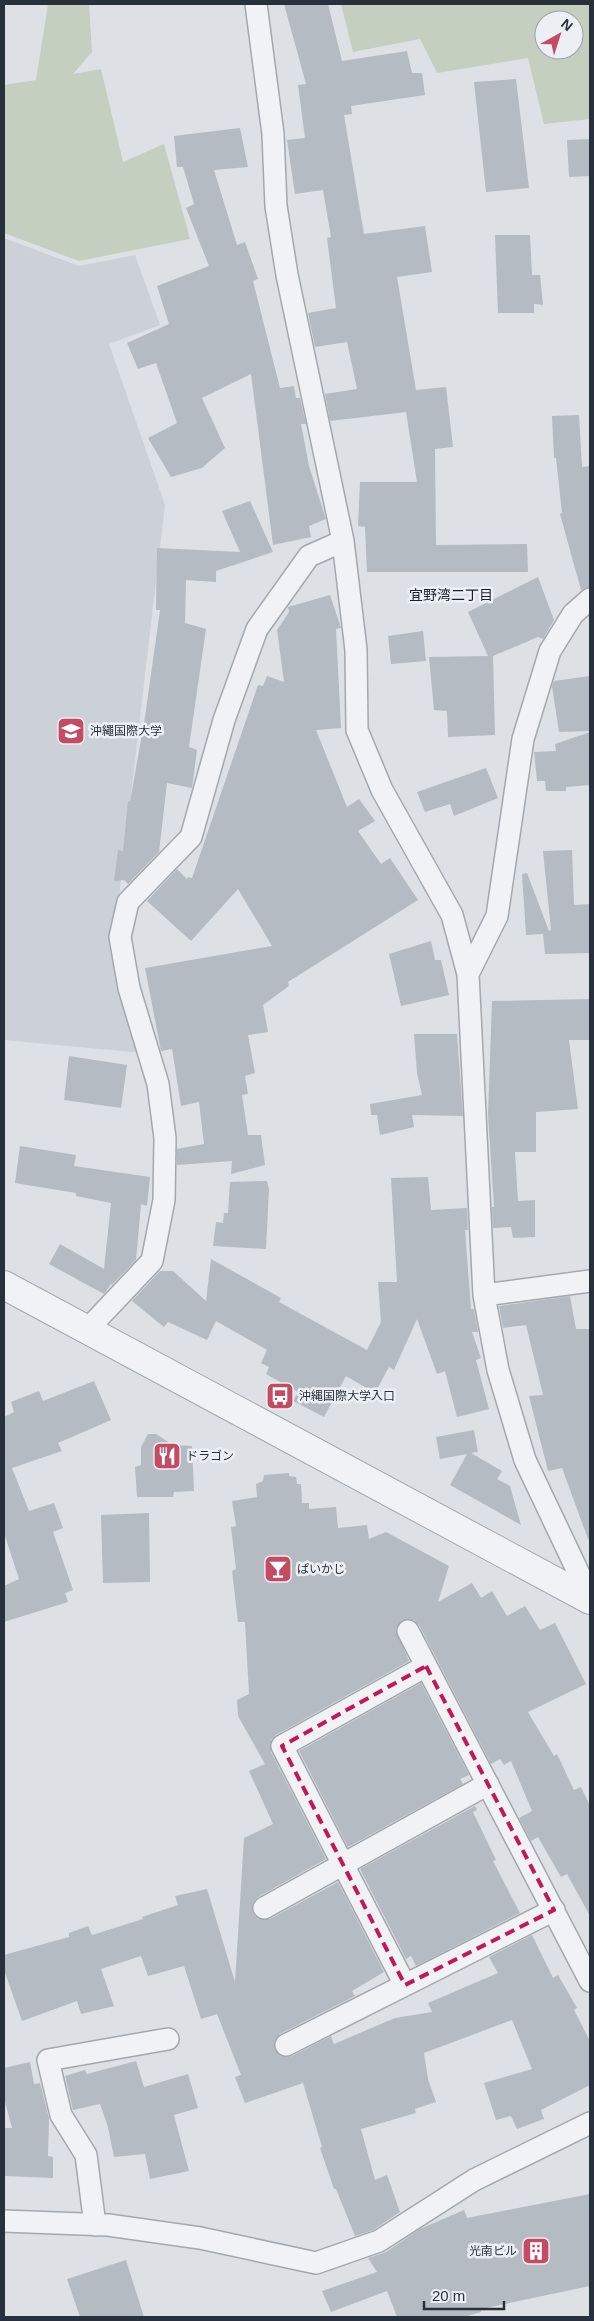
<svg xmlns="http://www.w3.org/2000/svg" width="594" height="2321" font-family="Arial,'Noto Sans JP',sans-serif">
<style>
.built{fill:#ccd1d7}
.green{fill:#c4cfbf;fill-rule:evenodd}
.building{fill:#b5bbc2}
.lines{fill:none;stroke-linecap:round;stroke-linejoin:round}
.minor-casing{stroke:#a3a8af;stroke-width:24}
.tertiary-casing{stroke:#a3a8af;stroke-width:30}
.minor{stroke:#f0f2f5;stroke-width:21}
.tertiary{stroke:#f0f2f5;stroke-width:28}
.marked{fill:none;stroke:#c2185b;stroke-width:4;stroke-dasharray:10 6;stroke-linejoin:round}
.labels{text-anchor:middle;stroke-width:5;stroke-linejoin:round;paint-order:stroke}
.poi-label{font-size:12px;fill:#28303b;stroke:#ecf0f4;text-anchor:start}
.neighbourhood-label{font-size:14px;fill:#1a212c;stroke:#ecf0f4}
</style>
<rect width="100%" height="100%" fill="#dde1e6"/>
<path class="built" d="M4,238L79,266L135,255L160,325L109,344L165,505L112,956L143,1053L4,1040Z"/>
<path class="green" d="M48,4H89L92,52L73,74L101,69L123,162L164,144L190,239L79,261L4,233V85L36,80Z
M341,4H590V119L544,124L528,58L437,73L420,39L353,52ZM544,20H574V50H544Z"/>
<path class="building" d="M284,4H328L342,61L407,51L412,73H422L425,95L351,106L352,114L344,115L364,234L425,226L432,272L397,277L416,390L446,387L453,447L435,449L436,545L527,544L528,572H367L365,527L358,526L360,482H417L406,412L330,421L325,394L357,389L347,342L315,347L308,313L336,308L327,238L331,237L323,190L295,194L287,140L305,138L298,85L306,84Z
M516,79L529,188L486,192L474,82Z
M240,128L248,167L214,170L237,245L245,242L258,279L253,281L280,388L294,386L296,398H300L306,424H301L309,466L326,519L309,526L311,537L273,545L251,374L202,398L225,448L202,468L171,477L148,438L177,423L156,363L138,369L127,343L169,324L157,286L209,266L186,208L194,204L183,167H177L174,136Z
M590,139V176L569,177L567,140Z
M495,235H530L532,275H540L543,305L534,304V313H498Z
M579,415L582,467L590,466V587L581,590L560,514L562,513L556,458H554L552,416Z
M250,501L273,552L216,571V582L186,580L185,623L206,629L189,747L197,750L192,788L167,783L159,852L128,884L124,880L114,881L118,850L123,851L128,801L130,802L145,717L160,610H156L157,548L240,552L222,511Z
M538,577L554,620L543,639L538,637L493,656L495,735L448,737L447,711L434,710L429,657L488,656L468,612Z
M330,595L341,628L336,629L341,728L316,730L347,807L359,799L375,821L358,831L381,864L390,858L418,900L288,982L289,986L263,1005L268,1032L248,1035L255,1073L245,1076L248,1094L242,1095L248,1135H261L265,1165L231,1174L232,1161L177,1165V1149L204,1144L199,1102L181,1106L172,1049L161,1051L145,968L272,946L238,889L191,941L147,901L177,869L187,879L188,877L192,878L258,685L263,686L267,676L284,682L277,630L289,612L288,607Z
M423,631L426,661L391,664L388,636Z
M590,676V731L559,732L552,686L554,681Z
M590,732V785L566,787V791H546L545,781H537L534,752L556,751L555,744Z
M486,768L498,798L454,816L450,804L425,812L417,792Z
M572,850L574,905L590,904V953L545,954L543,934L526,935L522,874L527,873L549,931L551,930L543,851Z
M431,941L435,960H441L449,995L401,1006L389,954Z
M590,999V1040H569L578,1109L536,1112V1152H515L518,1201L535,1200V1237L513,1238L511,1227L493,1228L492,1207H494L488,1115L492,1001Z
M414,1034H457L463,1116L412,1115L414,1127L380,1135L377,1115H371L370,1104L422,1095L417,1073Z
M69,1056L127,1065L121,1108L64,1100Z
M20,1146L76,1155L74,1166L150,1177L147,1206L141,1204L136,1260L112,1285L111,1284L104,1294L49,1264L60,1244L104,1269L111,1203L76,1196V1193L15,1183Z
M428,1177L431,1210L467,1208L468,1230H465L471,1309H474L478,1332H472L481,1358L476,1360L489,1409L457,1417L445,1371L437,1374L417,1319L394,1370L389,1367L375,1393L346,1376L324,1417L293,1401L298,1392L266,1374L269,1367L261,1363L267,1350L216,1321L207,1340L168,1322L164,1327L132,1301L160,1271H173L206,1301L211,1259L281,1298L279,1302L367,1350L381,1322L378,1282H397L391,1178Z
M267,1181L269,1189L266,1249L213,1246L216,1222L223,1223L224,1213H228L230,1182Z
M570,1296L576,1329H590V1539H588L562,1468L548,1471L529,1396L543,1395L526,1325L503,1328L499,1306Z
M94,1381L111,1420L58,1443L62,1451L12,1468L29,1511L54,1503L63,1528L53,1532L73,1590L65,1593L68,1602L4,1622V1586L19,1579L4,1533V1417L14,1412L11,1402L39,1391L43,1401Z
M474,1430L478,1452L471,1453L502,1471L497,1479L510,1486L521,1525L450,1485L467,1454L440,1459L436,1437Z
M148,1434H156L173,1445L192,1446L194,1491L174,1492L173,1497H137L135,1467L141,1465V1447Z
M289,1473V1476L296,1477L297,1484H301L302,1503H309V1509L336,1507L338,1528L367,1525L369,1539L386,1532L449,1566L438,1602L472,1583L481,1598L492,1591L507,1616L525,1606L540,1630L555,1623L586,1684L528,1712L554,1756L557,1754L574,1790L581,1787L590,1806V1916L567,1874L561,1877L538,1837L531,1841L519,1818L532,1811L511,1761L504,1765L500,1759L491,1764L419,1625L414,1620H403L398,1624L396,1630L409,1661L276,1735L271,1740V1752L326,1859L258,1897L253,1902V1914L258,1919H270L338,1882L384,1972L352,1991L355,1996L280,2034L274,2044L275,2050L279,2055L285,2057L292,2056L331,2036L334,2044L395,2018L432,2012L428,2003L498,1973L489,1957L532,1935L553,1978L558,1975L577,2008L574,2010L590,2041V2085L541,2110L544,2119L517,2129L511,2116L496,2120L484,2083L532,2069L512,2020L424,2053L428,2079L436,2102L415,2109L416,2113L361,2129L375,2180L387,2175L400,2212L373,2230L355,2236L336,2189H334L320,2148L322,2147L303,2083L245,2103L235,2077L241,2075L217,2014L201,2019L184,1966L148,1976L141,1956L101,1969L114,2006L81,2014L77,2001L22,2021L4,1970V1955L69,1937V1933L88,1926L92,1935L143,1919L142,1917L178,1905L175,1896L207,1889L235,1982L244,1838L273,1824L249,1771L265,1764L238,1716L237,1700L249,1694L245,1622H238L232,1571L236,1569L231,1527L236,1526L232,1501L257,1497L256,1484L263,1481L264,1475Z
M149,1513L150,1582L103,1583L101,1515Z
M421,1683L469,1775L460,1779L463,1784L348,1847L299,1751Z
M475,1806L477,1810L473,1812L496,1860L493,1861L520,1913L416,1966L411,1956L406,1959L360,1869Z
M136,2061L144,2087L188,2074L198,2108L174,2115L189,2171L150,2179L145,2154L114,2157L108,2127L100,2104L73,2110L65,2076L85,2070L87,2074Z
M30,2062L34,2084L40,2083L49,2118L48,2156L53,2157V2178L4,2176V2128H12L4,2098V2068Z
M590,2194V2286L481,2309V2312L464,2317H397L387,2291L331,2312L322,2291L377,2272L368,2258L386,2252L420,2229L464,2210L467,2218Z
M126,2260L144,2317H80L67,2279Z"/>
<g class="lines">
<defs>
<path id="minor" d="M256,4L273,134L276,206L287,275L343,541L356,650L357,730L382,790L452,915L468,974L484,1295L498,1370L525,1460L590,1597
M468,974L497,916L523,739L550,651L573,614L590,599
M484,1295L590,1281
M86,1331L152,1261L164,1200L165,1138L158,1084L129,988L120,937L128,902L191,837L224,720L257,629L309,556L343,541
M408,1631L590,1981
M264,1908L488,1784
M405,1985L282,1746L426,1666
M286,2045L554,1910
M4,2221L108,2225L200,2238L316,2263L379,2241L474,2180L590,2123
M95,2225L86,2155L61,2115L48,2060L168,2039"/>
<path id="tertiary" d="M4,1285L590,1600"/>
</defs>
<use href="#minor" class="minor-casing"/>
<use href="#tertiary" class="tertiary-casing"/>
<use href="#minor" class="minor"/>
<use href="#tertiary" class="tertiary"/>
</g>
<path class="marked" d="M426,1666L554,1910L405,1985L282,1746Z"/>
<defs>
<symbol id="university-square" viewBox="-11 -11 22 22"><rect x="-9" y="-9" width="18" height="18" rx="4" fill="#c34b64" stroke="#ecf0f4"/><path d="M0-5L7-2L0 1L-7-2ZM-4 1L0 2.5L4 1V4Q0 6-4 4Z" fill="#fff"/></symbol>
<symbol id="bus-square" viewBox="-11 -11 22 22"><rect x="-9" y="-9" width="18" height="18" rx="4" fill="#c34b64" stroke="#ecf0f4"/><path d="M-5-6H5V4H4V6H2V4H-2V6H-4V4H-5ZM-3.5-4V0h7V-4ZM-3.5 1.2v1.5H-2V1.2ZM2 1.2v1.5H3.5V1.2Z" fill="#fff"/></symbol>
<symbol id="restaurant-square" viewBox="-11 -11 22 22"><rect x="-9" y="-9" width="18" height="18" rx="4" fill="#c34b64" stroke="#ecf0f4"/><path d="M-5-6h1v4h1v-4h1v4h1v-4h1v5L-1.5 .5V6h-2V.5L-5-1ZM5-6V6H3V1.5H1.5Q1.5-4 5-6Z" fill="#fff"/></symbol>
<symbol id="bar-square" viewBox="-11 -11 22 22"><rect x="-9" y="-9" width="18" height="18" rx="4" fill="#c34b64" stroke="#ecf0f4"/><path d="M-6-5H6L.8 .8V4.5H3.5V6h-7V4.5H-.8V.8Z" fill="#fff"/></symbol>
<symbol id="building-square" viewBox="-11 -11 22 22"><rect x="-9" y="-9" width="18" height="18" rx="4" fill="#c34b64" stroke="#ecf0f4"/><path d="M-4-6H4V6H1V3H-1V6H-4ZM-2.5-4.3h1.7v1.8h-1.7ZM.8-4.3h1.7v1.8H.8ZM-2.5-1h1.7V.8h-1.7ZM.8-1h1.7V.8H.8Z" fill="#fff"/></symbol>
</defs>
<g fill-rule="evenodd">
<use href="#university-square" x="55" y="715" width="32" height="32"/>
<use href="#bus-square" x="264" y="1380" width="32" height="32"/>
<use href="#restaurant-square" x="151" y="1440" width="32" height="32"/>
<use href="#bar-square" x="262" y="1553" width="32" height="32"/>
<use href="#building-square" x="520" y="2235" width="32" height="32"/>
</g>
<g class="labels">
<g class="poi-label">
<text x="90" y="735">沖繩国際大学</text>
<text x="299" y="1400">沖縄国際大学入口</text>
<text x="186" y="1460">ドラゴン</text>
<text x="297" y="1573">ぱいかじ</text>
<text x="517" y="2255" text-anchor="end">光南ビル</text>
</g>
<g class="neighbourhood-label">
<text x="451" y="600">宜野湾二丁目</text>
</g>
</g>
<rect width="594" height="2321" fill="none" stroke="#28303b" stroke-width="10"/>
<g transform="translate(559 35) rotate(39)"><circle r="24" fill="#ecf0f4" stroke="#9ea3aa"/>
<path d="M0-4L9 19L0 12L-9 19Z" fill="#c34b64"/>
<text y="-8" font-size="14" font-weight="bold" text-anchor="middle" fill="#28303b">N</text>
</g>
<path d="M424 2301v8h80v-8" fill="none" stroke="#28303b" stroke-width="2.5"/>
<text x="432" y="2301" font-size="15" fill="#28303b" stroke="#ecf0f4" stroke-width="4" paint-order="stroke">20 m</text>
</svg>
